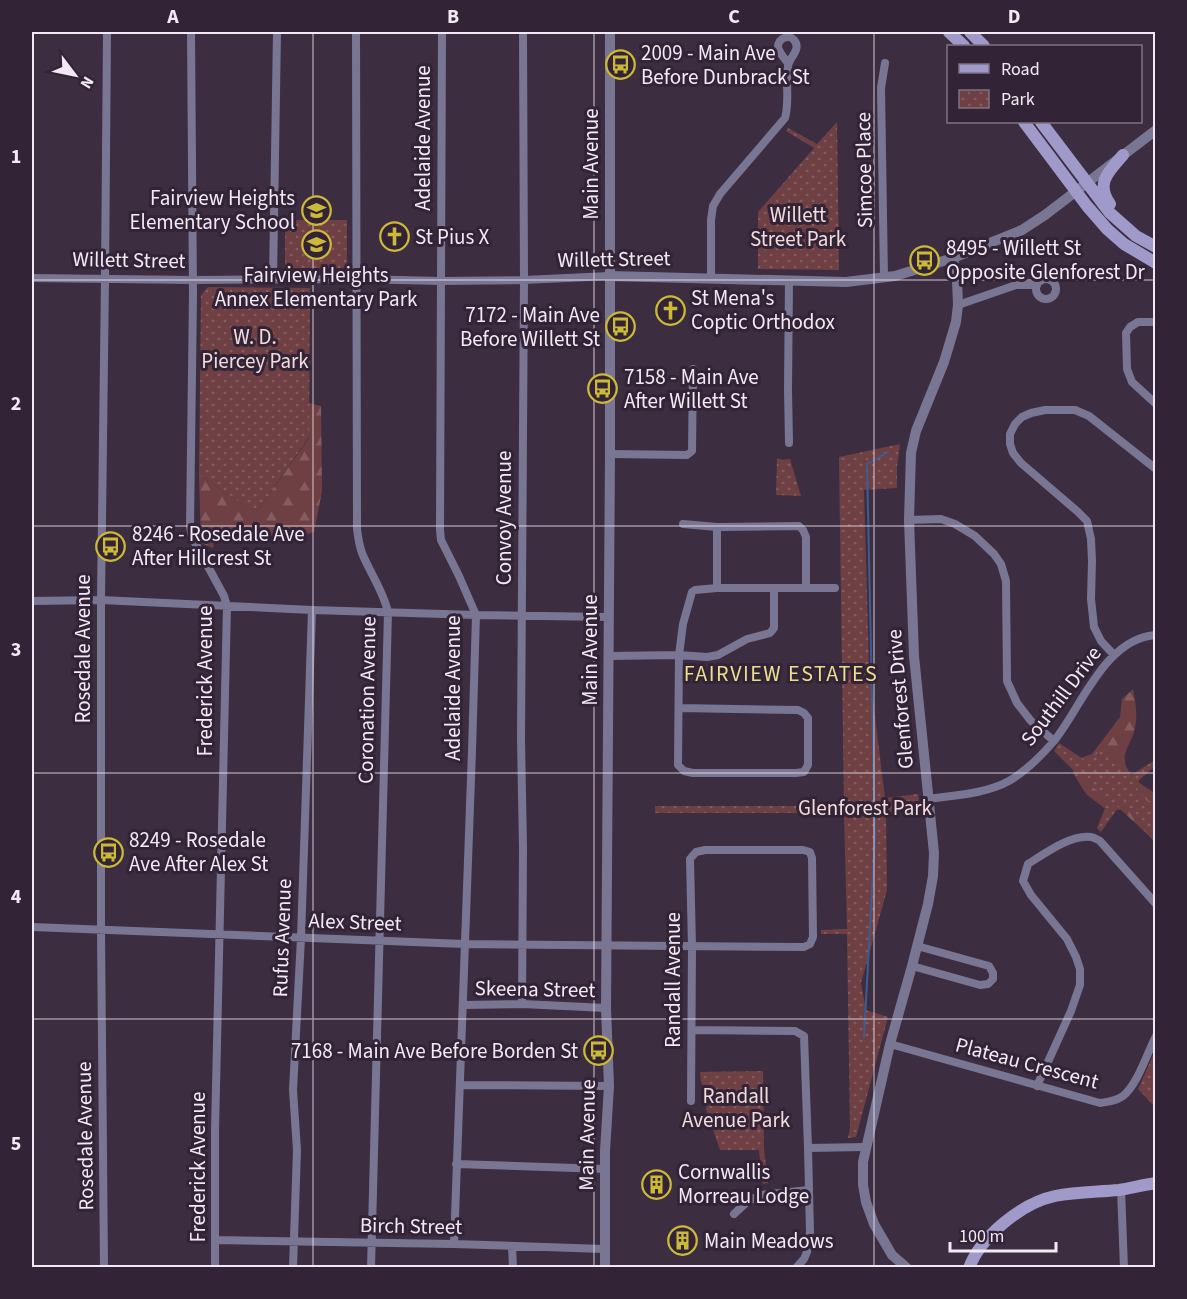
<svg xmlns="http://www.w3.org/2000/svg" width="1187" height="1299" font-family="'Source Sans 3',sans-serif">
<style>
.forest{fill:url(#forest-firs)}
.park{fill:url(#park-dots)}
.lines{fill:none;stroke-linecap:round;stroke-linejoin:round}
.stream{stroke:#3c5c96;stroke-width:2}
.minor{stroke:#797694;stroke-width:8}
.tertiary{stroke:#797694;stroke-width:10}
.secondary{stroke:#a09aca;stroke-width:12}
.grid{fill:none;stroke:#f2e9f5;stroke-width:1.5;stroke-opacity:0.55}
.labels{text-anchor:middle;stroke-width:6;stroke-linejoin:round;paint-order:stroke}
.poi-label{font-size:21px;fill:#f2e9f5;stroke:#322436;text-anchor:start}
.street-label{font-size:21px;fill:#f2e9f5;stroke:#322436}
.park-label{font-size:21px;fill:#f2dbdc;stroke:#322436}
.neighbourhood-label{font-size:22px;letter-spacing:1.5px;fill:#ebde8f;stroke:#322436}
.neatline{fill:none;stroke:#f2e9f5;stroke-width:2}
.grid-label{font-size:20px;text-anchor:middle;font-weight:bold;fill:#f2e9f5}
</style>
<defs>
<pattern id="forest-firs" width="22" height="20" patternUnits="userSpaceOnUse" patternTransform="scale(1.5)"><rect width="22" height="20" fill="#6f4043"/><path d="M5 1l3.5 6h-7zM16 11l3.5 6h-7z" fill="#845c5f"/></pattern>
<pattern id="park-dots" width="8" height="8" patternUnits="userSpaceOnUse" patternTransform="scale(1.5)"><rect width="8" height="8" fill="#6f4043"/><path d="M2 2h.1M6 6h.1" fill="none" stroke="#845c5f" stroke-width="1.8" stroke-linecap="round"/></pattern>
</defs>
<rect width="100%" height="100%" fill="#3c2e40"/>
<path class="forest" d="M309,403L321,406L322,491L314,532L300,536L250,535L215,539L213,548L201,543L199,475L256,513L309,438Z
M1133,689C1136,704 1138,717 1134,732C1132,739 1127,747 1125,754C1122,773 1142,785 1155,793V841L1121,810L1104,808L1086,794L1073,773L1078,759L1092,754L1120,717L1122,699Z"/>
<path class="park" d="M837,122L839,270L758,269V212L814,148L786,131L788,128L817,144Z
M285,220H347V268H285Z
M208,287L310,288L309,437L256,513L199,475L201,295Z
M900,444L897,467V488L864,490L869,667L885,798L918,794L920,809L886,813L887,890L861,983L866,1010L888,1017L856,1137L848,1138L850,1127L847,934H821V930L847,929L844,813H655V806H844L839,457Z
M777,458L783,460L790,459L801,496L776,495Z
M1059,743L1086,761L1104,749L1128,777L1155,760V766L1134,785L1147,801H1155V843L1127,809L1120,805L1101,832L1097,828L1109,798L1086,783L1054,751Z
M1155,1051V1107L1138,1089Z
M763,1071L764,1149L768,1183L763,1184L759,1150H720L706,1109L708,1097L701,1082L700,1072Z"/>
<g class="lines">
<path class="stream" d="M864,1037L875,837L867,464L888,452"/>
<path class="minor" d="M191,32L193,294L190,527L192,537L224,596L227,606L215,1131V1268
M356,32L357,529C358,537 359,545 362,553C370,573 383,590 388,612L371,1268
M442,32L440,530L441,540L459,576L476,615L472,751L454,1244
M32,278L192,280L356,279L441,281L524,280L610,276
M711,278V220L713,206L720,194L785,118C790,100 785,83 788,66C789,58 802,49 794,40C789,34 778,38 778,47C779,53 785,59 788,63
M884,278L881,88L885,63
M273,279L277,32
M1036 289a10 10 0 1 1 20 0a10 10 0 1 1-20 0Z
M789,280L788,389L789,443
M958,305L1016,285H1037
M1156,322H1138L1130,327L1126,333L1127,369L1132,382L1156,404
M610,454L687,455L692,451L693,369
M909,520L941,519L955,524L975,536L994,554L1001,564L1006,581L1007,681L1017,703L1031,721L1054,741
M683,524L717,527L799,526L803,530L806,537V588
M717,527V588
M32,601L101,600L312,610L476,615L609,617
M1114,655L1101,641L1094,627L1091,599L1092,561L1091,539L1087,521L1077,511L1021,463L1013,453L1010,444V434L1015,424L1022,417L1031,413L1045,410H1075L1089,416L1156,469
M609,656L679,655L707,657L718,655L747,639L770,633L774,628V588
M679,708L798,710L804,713L808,718V765L804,772L796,773H693L684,771L678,765L679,655L683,624L692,592L695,590L717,588H835
M928,799C955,795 985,794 1009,781C1026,771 1041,756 1054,741C1081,708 1105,638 1156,635
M32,927L464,944L804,947L810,944L813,937L812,858L810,852L803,850H705L696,852L690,859L692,947L691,1101
M912,966L980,985L988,984L993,979V973L989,966L917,946
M522,1004L523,849L521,739L524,280L523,32
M463,1005L522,1004L606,1008
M692,1030L795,1031L804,1036L808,1148L810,1232L807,1252L804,1259L796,1268
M890,1044L1100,1103C1108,1102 1116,1101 1123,1096C1138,1084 1147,1053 1156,1036
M460,1085L609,1086
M1037,1086L1071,1011L1080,985V969L1076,957L1067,939L1031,895L1023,881L1028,864C1044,854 1071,834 1091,837C1092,837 1099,840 1100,841L1156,904
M808,1148L865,1147
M456,1164L605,1169
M1121,1189L1124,1268
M734,1214L748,1201L761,1195L809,1190
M216,1240L454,1244L604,1249
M512,1246L513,1268
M104,1268L101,930V600L105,279L107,32
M293,1268L297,1150L293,1090L301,938L312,610"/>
<path class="tertiary" d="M610,276L846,282L895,276L953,258L1022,230L1045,215L1156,130
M605,1268V1151L609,1086L606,1008L610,454V32
M907,1268L892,1255L874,1224L866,1202L863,1185V1162L890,1044L912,966L928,904L933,876L934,853L914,656L909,520L911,453L916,431L944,362L956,322L958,305L957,280L953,258"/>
<path class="secondary" d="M949,32L964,46
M970,32L984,46
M1024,122L1087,206L1107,229L1124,244L1156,263
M1041,122L1110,213L1136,236L1156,247
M1110,204C1095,183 1109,171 1123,155
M969,1268C981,1236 1022,1203 1055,1196C1076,1192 1098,1192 1119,1190C1131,1188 1143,1185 1156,1183"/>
</g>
<path class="grid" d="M313,32V1268M594,32V1268M874,32V1268M32,280H1156M32,526H1156M32,773H1156M32,1019H1156"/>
<defs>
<symbol id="bus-ring" viewBox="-11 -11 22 22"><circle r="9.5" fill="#322436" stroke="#cdb938" stroke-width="1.5"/><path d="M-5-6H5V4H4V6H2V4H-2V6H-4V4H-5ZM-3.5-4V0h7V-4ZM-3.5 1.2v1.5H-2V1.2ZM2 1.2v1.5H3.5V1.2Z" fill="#cdb938"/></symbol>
<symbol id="school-ring" viewBox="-11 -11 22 22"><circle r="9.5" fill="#322436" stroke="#cdb938" stroke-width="1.5"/><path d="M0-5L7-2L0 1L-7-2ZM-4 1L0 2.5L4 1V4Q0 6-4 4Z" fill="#cdb938"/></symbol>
<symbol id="church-ring" viewBox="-11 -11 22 22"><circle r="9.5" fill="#322436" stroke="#cdb938" stroke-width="1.5"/><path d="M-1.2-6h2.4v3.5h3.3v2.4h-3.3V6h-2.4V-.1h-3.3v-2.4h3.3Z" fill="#cdb938"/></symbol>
<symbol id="building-ring" viewBox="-11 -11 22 22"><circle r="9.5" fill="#322436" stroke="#cdb938" stroke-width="1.5"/><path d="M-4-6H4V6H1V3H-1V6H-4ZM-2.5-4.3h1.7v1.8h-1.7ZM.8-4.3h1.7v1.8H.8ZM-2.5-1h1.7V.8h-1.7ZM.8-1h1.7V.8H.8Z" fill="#cdb938"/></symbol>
</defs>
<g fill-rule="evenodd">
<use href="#bus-ring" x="604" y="48" width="33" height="33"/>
<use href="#school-ring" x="300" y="194" width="33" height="33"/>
<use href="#church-ring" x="378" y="220" width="33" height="33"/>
<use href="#school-ring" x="300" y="228" width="33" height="33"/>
<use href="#bus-ring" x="908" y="244" width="33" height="33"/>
<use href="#church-ring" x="654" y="294" width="33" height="33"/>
<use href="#bus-ring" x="604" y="310" width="33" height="33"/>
<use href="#bus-ring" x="586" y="372" width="33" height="33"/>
<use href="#bus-ring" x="94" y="530" width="33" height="33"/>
<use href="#bus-ring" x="92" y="836" width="33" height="33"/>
<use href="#bus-ring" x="582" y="1034" width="33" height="33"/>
<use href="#building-ring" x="640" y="1168" width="33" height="33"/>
<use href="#building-ring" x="666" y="1224" width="33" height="33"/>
</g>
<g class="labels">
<g class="poi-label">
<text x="641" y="60">2009 - Main Ave<tspan x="641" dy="24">Before Dunbrack St</tspan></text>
<text x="295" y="205" text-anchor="end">Fairview Heights<tspan x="295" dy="24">Elementary School</tspan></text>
<text x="415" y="244">St Pius X</text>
<text x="946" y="255">8495 - Willett St<tspan x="946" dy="24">Opposite Glenforest Dr</tspan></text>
<text x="316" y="282" text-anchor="middle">Fairview Heights<tspan x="316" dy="24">Annex Elementary Park</tspan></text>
<text x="691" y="305">St Mena's<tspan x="691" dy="24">Coptic Orthodox</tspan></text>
<text x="600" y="322" text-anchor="end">7172 - Main Ave<tspan x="600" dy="24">Before Willett St</tspan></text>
<text x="624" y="384">7158 - Main Ave<tspan x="624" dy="24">After Willett St</tspan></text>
<text x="132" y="541">8246 - Rosedale Ave<tspan x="132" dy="24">After Hillcrest St</tspan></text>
<text x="129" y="847">8249 - Rosedale<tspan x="129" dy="24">Ave After Alex St</tspan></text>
<text x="578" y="1058" text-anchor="end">7168 - Main Ave Before Borden St</text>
<text x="678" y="1179">Cornwallis<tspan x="678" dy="24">Morreau Lodge</tspan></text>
<text x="704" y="1248">Main Meadows</text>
</g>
<g class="street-label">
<text transform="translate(423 138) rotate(-90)" y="7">Adelaide Avenue</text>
<text transform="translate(591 164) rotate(-90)" y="7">Main Avenue</text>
<text transform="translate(864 170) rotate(-91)" y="7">Simcoe Place</text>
<text transform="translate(614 259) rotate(-1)" y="7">Willett Street</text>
<text transform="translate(129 260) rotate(1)" y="7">Willett Street</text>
<text transform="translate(504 518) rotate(-90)" y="7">Convoy Avenue</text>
<text transform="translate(83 649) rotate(-90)" y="7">Rosedale Avenue</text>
<text transform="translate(590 650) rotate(-90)" y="7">Main Avenue</text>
<text transform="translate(205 681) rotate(-90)" y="7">Frederick Avenue</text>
<text transform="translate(453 688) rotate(-90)" y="7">Adelaide Avenue</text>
<text transform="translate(1061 696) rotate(-53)" y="7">Southill Drive</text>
<text transform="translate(900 699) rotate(-95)" y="7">Glenforest Drive</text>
<text transform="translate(367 700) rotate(-89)" y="7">Coronation Avenue</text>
<text transform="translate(355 922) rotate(2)" y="7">Alex Street</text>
<text transform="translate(282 938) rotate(-88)" y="7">Rufus Avenue</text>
<text transform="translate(673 980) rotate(-90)" y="7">Randall Avenue</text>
<text transform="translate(535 989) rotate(1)" y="7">Skeena Street</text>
<text transform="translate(1027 1063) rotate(15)" y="7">Plateau Crescent</text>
<text transform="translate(587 1135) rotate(-89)" y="7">Main Avenue</text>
<text transform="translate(85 1136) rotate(-91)" y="7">Rosedale Avenue</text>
<text transform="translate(198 1167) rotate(-90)" y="7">Frederick Avenue</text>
<text transform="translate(411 1226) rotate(1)" y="7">Birch Street</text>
</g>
<g class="park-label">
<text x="798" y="222">Willett<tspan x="798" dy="24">Street Park</tspan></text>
<text x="255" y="344">W. D.<tspan x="255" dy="24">Piercey Park</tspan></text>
<text x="865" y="815">Glenforest Park</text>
<text x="736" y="1103">Randall<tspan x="736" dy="24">Avenue Park</tspan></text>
</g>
<g class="neighbourhood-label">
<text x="781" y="681">FAIRVIEW ESTATES</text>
</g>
</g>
<rect width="1187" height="1299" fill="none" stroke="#322436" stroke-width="66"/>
<rect x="947" y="45" width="195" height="78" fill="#322436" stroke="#7f7382" stroke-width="1.5"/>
<rect x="959" y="64" width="30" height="9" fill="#a09aca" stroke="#7f7382" stroke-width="1.5"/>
<text x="1001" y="75" font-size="18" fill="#f2e9f5">Road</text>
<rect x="959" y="90" width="30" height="18" fill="url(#park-dots)" stroke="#7f7382" stroke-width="1.5"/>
<text x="1001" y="105" font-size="18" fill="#f2e9f5">Park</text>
<g transform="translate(75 75) rotate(122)" stroke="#322436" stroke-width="4.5" paint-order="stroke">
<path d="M0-4.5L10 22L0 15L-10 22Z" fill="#f2e9f5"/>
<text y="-9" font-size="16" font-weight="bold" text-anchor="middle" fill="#f2e9f5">N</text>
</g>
<path d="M950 1242v9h106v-9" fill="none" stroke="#f2e9f5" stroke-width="3"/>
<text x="959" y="1242" font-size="18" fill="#f2e9f5" stroke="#322436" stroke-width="4.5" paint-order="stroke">100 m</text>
<rect x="33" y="33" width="1121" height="1233" class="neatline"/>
<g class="grid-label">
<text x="173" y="23">A</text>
<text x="453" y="23">B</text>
<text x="734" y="23">C</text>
<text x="1014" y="23">D</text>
<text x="16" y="163">1</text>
<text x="16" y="410">2</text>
<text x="16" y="656">3</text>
<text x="16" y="903">4</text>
<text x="16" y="1150">5</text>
</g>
</svg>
